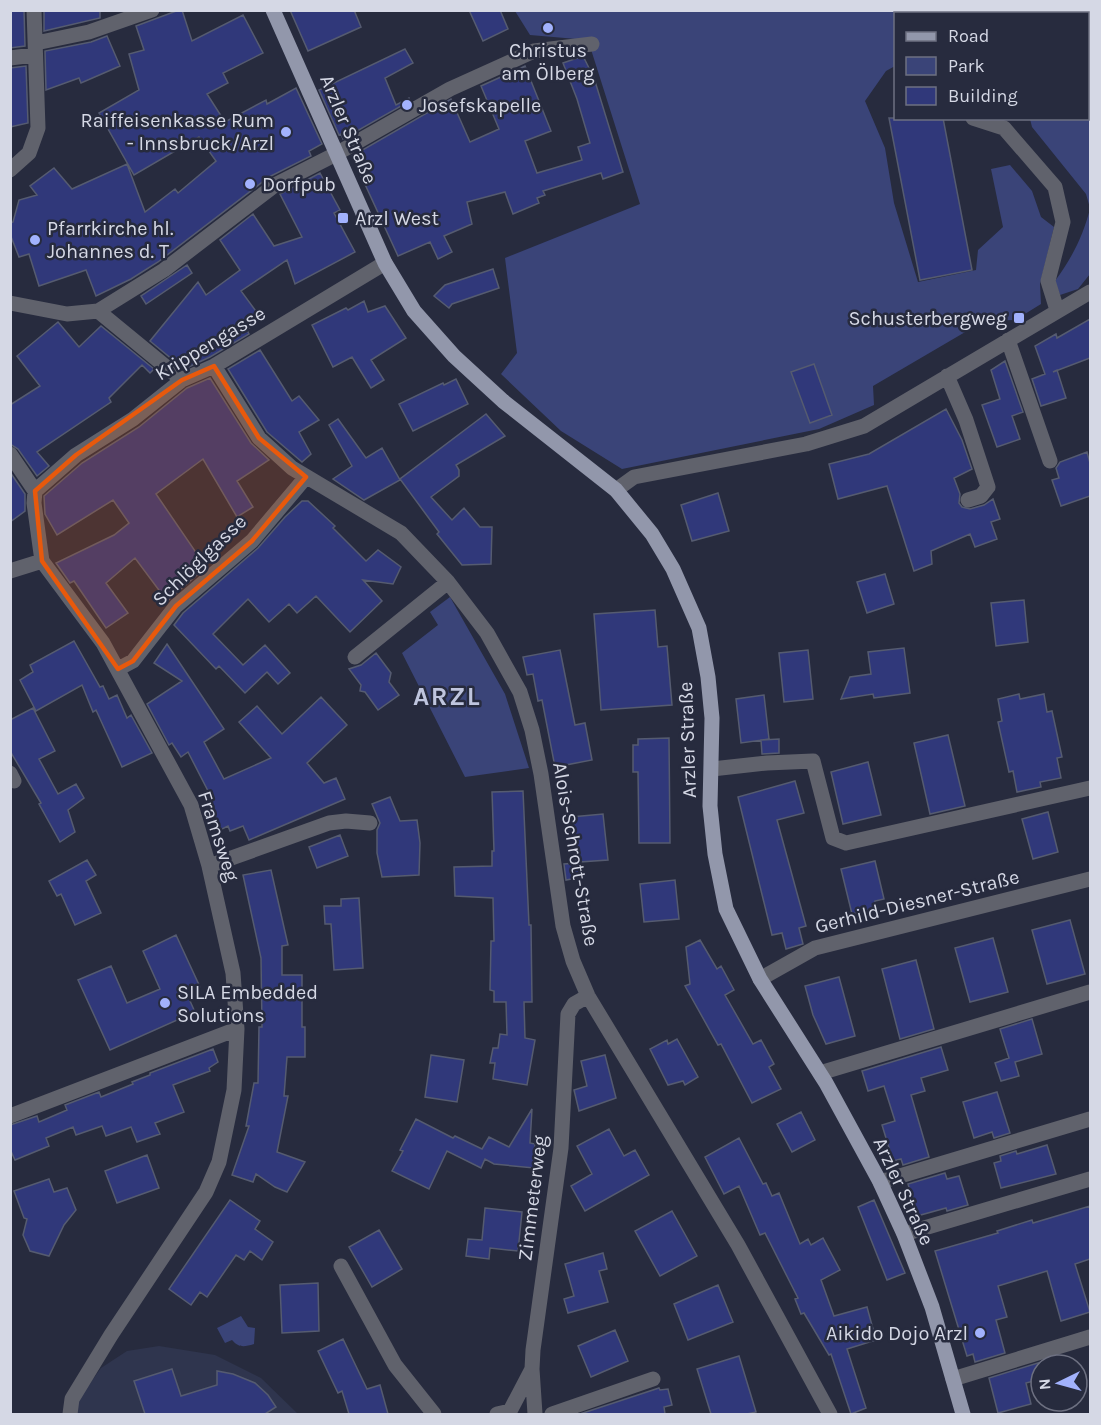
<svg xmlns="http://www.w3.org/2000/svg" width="1101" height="1425" font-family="Karla,sans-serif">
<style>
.built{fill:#2f354e}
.green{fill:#3a4478}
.building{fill:#30387a;stroke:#555b70;stroke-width:1.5}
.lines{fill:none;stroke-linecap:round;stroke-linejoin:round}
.minor{stroke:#60626c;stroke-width:15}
.major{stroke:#9297ab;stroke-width:15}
.marked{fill:#e8590c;fill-opacity:0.2;stroke:#e8590c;stroke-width:4.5;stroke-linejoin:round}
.poi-dot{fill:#a2b2fd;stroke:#272b3e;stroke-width:2}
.labels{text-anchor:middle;stroke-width:5;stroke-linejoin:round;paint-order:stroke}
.poi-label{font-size:20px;fill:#d5d8e5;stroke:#272b3e;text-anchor:start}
.street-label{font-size:20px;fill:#d5d8e5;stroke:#272b3e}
.district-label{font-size:26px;font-weight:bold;letter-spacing:1.5px;fill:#bfc5de;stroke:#272b3e}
</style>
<rect width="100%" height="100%" fill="#272b3e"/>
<path class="built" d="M159,1346L215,1355L261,1378L298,1414H68L101,1368L127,1351Z"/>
<path class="green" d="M515,11H1090V208L1086,194L1032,127L1030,119L1088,118V14H896L895,66L886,71L865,101L885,148L894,203L918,282L976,270L978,250L1003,227L991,169L1010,165L1032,191L1041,217L1054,227L1040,284L1041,304L1015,320L984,321L873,386L874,405L819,429L622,469L561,431L501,374L517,353L505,258L640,204L588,40L530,35Z
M1090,209V274L1078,289L1060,295L1055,281C1072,258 1083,236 1090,209Z
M450,597L505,694L529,768L465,777L402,653L438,625L430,612Z
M241,1316L248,1327L255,1328L254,1344C244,1347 239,1348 232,1340L225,1343L217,1328Z"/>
<path class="building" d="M10,10H24L25,46L10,48Z
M44,10H100V18L44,31Z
M179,10H182L192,41L243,15L263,53L223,73L228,83L207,94L225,122L266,100L267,104L296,88L322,144L309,151L311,156L269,177L158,262L131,279L96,296L86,270L39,286L29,254L19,257L10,234V223L13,222L19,200L37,195L30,186L54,168L72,189L127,164L145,212L175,189L178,193L216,161L199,137L134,175L99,113L139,90L129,54L144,50L136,26Z
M290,10H354L361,27L308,51Z
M469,10H500L508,29L483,41Z
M107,36L120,66L81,83L79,78L46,90L45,51L91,42Z
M405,49L413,63L385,78L396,105L409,98L410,101L343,139L341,134L339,135L319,90Z
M583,56L594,78L623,172L603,179L601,173L543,191L545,195L537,198L539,203L513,214L505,192L467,202L472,224L444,236L452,252L438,259L430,242L398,256L352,156L451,99L470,142L499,129L481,86L525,66L551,131L525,141L537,173L582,160L578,147L590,143L577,99L563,63Z
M26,66L28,123L10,127V68Z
M889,118H943L972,270L920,280Z
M320,173L340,210L334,213L355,252L295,284L287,260L241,291L261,318L247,330L249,334L210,357L184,369L150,341L198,282L206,295L240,270L220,240L253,214L274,246L302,237L280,194Z
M187,265L192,273L146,304L141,296Z
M493,269L499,288L452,304L449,308L434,296L445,285Z
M364,301L368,312L385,306L406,338L371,360L384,380L371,388L352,357L333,367L312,325L346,308L348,310Z
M1090,319V358L1053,372L1057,370L1066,398L1041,406L1032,379L1045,374L1035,346L1056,334L1057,338Z
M58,322L79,347L101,326L154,369L150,373L142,365L109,398L111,402L37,452L49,466L37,476L18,449L10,444V405L40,386L17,356Z
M260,350L292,401L299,396L319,420L299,432L311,454L302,462L267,432L228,369Z
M1005,361L1023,412L1012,416L1020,439L997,447L982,405L1000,399L991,370Z
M814,364L832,415L810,423L791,372Z
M210,378L251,443L269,460L237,481L253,507L237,517L203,459L156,494L206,567L167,601L135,558L106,583L128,613L106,628L74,581L70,583L56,563L114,535L129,523L113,500L57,535L45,514L44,496L82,463L139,427L187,388Z
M456,379L468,404L413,431L399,404L443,383L444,385Z
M946,409L962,440L972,469L954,478L960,494L959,503L962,507L970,509L984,505L993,499L1000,519L991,522L997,539L975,547L970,534L931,551L932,564L914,571L887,486L838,499L829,464L869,454Z
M486,414L505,436L456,465L459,470V476L431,497L452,520L464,508L480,527H492L491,564L462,565L437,534L439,532L400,479Z
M338,419L366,458L382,448L400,480L364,500L333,479L352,466L329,425Z
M1087,452L1090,463V496L1061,506L1052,480L1059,478L1056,468L1060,462Z
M10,472L25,494V511L10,522Z
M718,493L729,531L692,541L681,505Z
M302,501H308L335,526L333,528L366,561L378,550L401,567L393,584L363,580L382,601L350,632L316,596L297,613L289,604L269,622L248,599L213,634L243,665L265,645L290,673L278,684L267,672L245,693L219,666L216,669L174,625L183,613L258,548L285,517Z
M885,574L894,604L867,613L857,582Z
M1024,600L1028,642L996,646L991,603Z
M655,610L658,647L667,646L672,705L601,710L594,614Z
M74,641L100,687L103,686L109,699L117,695L127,718L131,715L152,753L122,767L96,710L93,712L82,685L36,711L20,680L33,672L30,665Z
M167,644L224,729L204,742L224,779L271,758L239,722L257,706L282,734L321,697L347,725L307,763L324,783L336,778L345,799L249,840L243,826L230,831L228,826L220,830L206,792L208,791L188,752L181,757L172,743L169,745L147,704L182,681L154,663Z
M904,648L910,693L874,698L873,694L841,699L850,677L871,674L868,652Z
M560,650L575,725L585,723L592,760L555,767L542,700L538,701L533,674L527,675L523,657Z
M808,650L813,699L784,702L779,653Z
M376,653L391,673L389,682L399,695L378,710L365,692L360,691L361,685L349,669L361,665Z
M1019,694L1020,699L1044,694L1047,712L1052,711L1062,757L1057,758L1061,778L1040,782L1041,787L1017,792L1013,771L1009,772L998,722L1002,721L998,699Z
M764,695L769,739L741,743L736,699Z
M33,708L55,751L39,759L58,794L76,784L84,798L68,810L75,832L60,842L39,804L41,803L10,751V720Z
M948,735L965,806L930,814L914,743Z
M669,738L670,843H639L638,772H633V745H638V739Z
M779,739V753L762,754L761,740Z
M868,762L881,815L843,824L831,772Z
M795,781L804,813L777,820L806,926L799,928L803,944L786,949L782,933L772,935L738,797Z
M523,791L529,925H531L532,1002H524L525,1038L535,1040L527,1085L493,1079L495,1063H490L493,1048H498L500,1034L507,1035L506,1002H494V991L490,990L491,941H494L493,898L455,896L454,867L492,866V851H494L492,792Z
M390,797L400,821L417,820L420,843L419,875L382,877L377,853V830L380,823L372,804Z
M1048,812L1058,852L1033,859L1022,819Z
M603,814L608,860L580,862L582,877L566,880L564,864L576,863L571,817Z
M340,835L348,856L317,868L309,847Z
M87,860L96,875L86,881L101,913L75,925L61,894L57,896L49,881Z
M875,861L884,899L875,901L876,908L852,914L841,869Z
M271,870L288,945L282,946V975H302V1027H305V1057H287L284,1096H288L277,1152L305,1162L287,1192L275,1187L256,1174L253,1182L232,1175L249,1126H246L254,1083H258L259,1027H262L261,958L243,875Z
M675,880L679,919L644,922L640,884Z
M359,898L363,968L334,970L331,924H325L324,906H341V899Z
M1070,920L1085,974L1047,984L1032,930Z
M176,935L200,987L194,990L197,998L190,1001L195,1012L110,1050L78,980L111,966L127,1003L160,989L143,951Z
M993,938L1008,992L970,1002L955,948Z
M700,940L717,969L721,966L734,990L725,995L753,1044L761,1040L774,1064L769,1067L781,1089L752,1103L721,1044L718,1045L685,986L690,984L686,947Z
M916,960L934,1029L900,1039L882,969Z
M839,977L855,1036L826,1044L813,1015L805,986Z
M1032,1019L1042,1054L1015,1062L1019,1076L1001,1081L995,1063L1009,1058L1000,1029Z
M677,1039L698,1077L685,1085L683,1081L668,1085L650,1049L667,1040L668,1044Z
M941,1047L948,1070L921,1078L925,1091L911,1095L929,1157L903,1165L901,1159L893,1161L882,1125L895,1121L884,1086L868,1091L862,1071Z
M213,1049L218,1062L209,1068L210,1071L173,1085L184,1112L155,1123L160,1134L137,1142L131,1127L106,1136L102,1126L76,1135L73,1127L46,1138L49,1146L15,1160L10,1149V1125L37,1116L39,1122L67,1110L65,1105L99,1092L101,1097L133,1084L132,1082L150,1075V1073Z
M431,1055L464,1060L457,1102L425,1097Z
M605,1055L616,1098L579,1111L574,1090L587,1086L581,1061Z
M997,1092L1010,1133L994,1138L992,1132L974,1138L963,1102Z
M532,1109L530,1143L535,1144L534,1168L494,1164L485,1159L481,1168L447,1151L429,1189L392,1171L403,1151L400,1150L416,1119L453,1138L455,1136L482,1149L489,1137L509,1147Z
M801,1112L815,1140L792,1152L777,1124Z
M609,1129L624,1156L635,1150L649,1175L585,1211L571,1186L592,1174L577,1146Z
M739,1138L763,1184L766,1183L772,1196L779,1193L800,1244L808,1239L811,1245L823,1238L840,1270L821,1280L834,1316L867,1307L876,1340L847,1349L866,1408L851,1414L831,1354L829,1355L804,1313L801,1314L795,1299L798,1298L765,1233L760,1235L739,1186L724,1194L705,1157Z
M1047,1145L1056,1174L1001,1188L994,1163L1001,1161L1000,1156L1016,1151L1017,1154Z
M147,1155L159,1188L117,1203L105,1171Z
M945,1173L947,1179L959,1176L968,1205L947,1211L946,1208L917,1216L908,1184Z
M49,1179L54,1192L67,1188L76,1210L64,1225L49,1256L30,1251L23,1235L27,1219L24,1218L14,1191Z
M230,1200L260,1221L255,1229L273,1242L262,1260L250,1251L244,1260L236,1255L207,1297L200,1292L191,1305L169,1289Z
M874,1200L905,1273L887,1280L858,1207Z
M1090,1206V1259L1075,1264L1090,1312L1061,1321L1047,1271L998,1286L1007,1317L996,1320L1005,1353L975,1362L973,1354L967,1356L935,1251L998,1233L997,1231L1032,1220L1033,1223Z
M485,1208L522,1212L518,1251L490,1248L489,1259L466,1256L468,1239L482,1240Z
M672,1211L697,1256L660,1276L635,1231Z
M379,1230L402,1269L372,1287L349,1247Z
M603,1253L607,1269L599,1271L608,1302L568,1313L564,1299L574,1296L565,1264Z
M318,1283L319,1331L282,1333L280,1285Z
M718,1285L733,1322L688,1340L674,1304Z
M615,1330L628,1361L591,1377L578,1346Z
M343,1339L367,1389L380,1385L388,1414H349L342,1391L338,1393L318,1351Z
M739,1356L756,1412L747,1414H711L697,1369Z
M1041,1362V1379L1026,1383L1031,1404L998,1413L989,1378Z
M172,1369L181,1396L217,1385V1371L233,1374L255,1383L268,1395L276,1407L265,1414H145L134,1381Z
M659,1388L660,1390L668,1389L672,1405L664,1407L665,1414H580Z"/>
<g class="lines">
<path class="minor" d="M36,43L89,32L152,10
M10,58L34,55
M973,118L1004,128L1055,187L1063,222L1048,281L1057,310
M10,170L29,153L38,128L34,10
M10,303L67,314L98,311L164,270L275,185L336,154L450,89L534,51L592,44
M98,311L182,380
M1008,340L1050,461
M214,366L259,438L292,468L401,533L448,582L487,633L520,692L532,730L541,774L563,926L573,961L588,996L738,1245L830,1414
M947,376L966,420L988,487L981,496L968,500
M10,454L35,491L34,503L42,561L103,643L191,805L209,866L233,973L237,1029L234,1090L219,1162L206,1192L111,1335L72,1399L70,1414
M616,490L634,477L806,444L864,426L1090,292
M35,491L76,455L133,419L182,380L214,366L385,263
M10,571L42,561
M355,657L448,582
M118,669L133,661L176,606L252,541L306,477
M712,769L767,763L813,761L833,838L846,843L1090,788
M10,773L14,781
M209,866L329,823L346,821L370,823
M760,979L815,948L1090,879
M820,1073L1090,992
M10,1116L237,1029
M880,1182L1090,1119
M904,1234L1090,1179
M341,1266L395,1365L434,1414
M953,1379L1090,1337
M497,1414L510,1411L532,1369
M535,1414L532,1369L533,1350L561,1148L568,1014L574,1004L588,996
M552,1414L653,1379"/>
<path class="major" d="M273,10L385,263L414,311L454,356L503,401L616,490L652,534L673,569L699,628L708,677L712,718L710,806L715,854L726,909L760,979L826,1083L880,1182L904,1234L932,1307L963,1414"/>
</g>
<path class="marked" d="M214,366L259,438L306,477L252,541L176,606L133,661L118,669L42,561L35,491L76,455L182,380Z"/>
<g class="poi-dot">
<circle cx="548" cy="28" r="6"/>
<circle cx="407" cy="105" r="6"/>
<circle cx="286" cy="132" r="6"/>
<circle cx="250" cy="184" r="6"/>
<rect x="337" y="212" width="12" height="12" rx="3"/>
<circle cx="35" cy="240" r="6"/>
<rect x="1013" y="312" width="12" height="12" rx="3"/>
<circle cx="165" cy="1003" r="6"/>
<circle cx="980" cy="1333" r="6"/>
</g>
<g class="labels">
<g class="poi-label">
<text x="548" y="57" text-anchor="middle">Christus<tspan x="548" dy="23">am Ölberg</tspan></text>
<text x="419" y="112">Josefskapelle</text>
<text x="274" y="127" text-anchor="end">Raiffeisenkasse Rum<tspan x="274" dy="23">- Innsbruck/Arzl</tspan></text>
<text x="262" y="191">Dorfpub</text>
<text x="355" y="225">Arzl West</text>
<text x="47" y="235">Pfarrkirche hl.<tspan x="47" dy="23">Johannes d. T</tspan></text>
<text x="1007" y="325" text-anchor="end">Schusterbergweg</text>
<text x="177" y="999">SILA Embedded<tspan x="177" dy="23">Solutions</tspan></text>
<text x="968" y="1340" text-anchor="end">Aikido Dojo Arzl</text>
</g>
<g class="street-label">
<text transform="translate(349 129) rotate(67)" y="7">Arzler Straße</text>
<text transform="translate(210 343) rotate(-31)" y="7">Krippengasse</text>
<text transform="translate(199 560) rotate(-44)" y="7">Schlöglgasse</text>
<text transform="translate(687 740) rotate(-92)" y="7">Arzler Straße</text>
<text transform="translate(219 836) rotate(72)" y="7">Framsweg</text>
<text transform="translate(576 854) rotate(80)" y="7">Alois-Schrott-Straße</text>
<text transform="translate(917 901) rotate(-14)" y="7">Gerhild-Diesner-Straße</text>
<text transform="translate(904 1191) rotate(65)" y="7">Arzler Straße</text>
<text transform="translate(532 1198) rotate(-83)" y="7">Zimmeterweg</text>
</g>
<g class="district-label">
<text x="447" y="705">ARZL</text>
</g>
</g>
<rect width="1101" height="1425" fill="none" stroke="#d5d8e5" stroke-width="24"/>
<rect x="894" y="12" width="195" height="108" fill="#272b3e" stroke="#6d7081" stroke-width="1.5"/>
<rect x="906" y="32" width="30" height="9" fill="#9297ab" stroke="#6d7081" stroke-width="1.5"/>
<text x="948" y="42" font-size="18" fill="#d5d8e5">Road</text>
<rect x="906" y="57" width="30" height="18" fill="#3a4478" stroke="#6d7081" stroke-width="1.5"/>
<text x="948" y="72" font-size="18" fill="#d5d8e5">Park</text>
<rect x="906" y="87" width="30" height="18" fill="#30387a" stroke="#6d7081" stroke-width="1.5"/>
<text x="948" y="102" font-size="18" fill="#d5d8e5">Building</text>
<g transform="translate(1059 1383) rotate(265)"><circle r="28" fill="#272b3e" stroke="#6d7081" stroke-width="1.5"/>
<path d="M0-4.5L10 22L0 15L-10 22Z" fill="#a2b2fd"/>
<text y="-9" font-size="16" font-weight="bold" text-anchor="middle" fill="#d5d8e5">N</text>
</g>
</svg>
